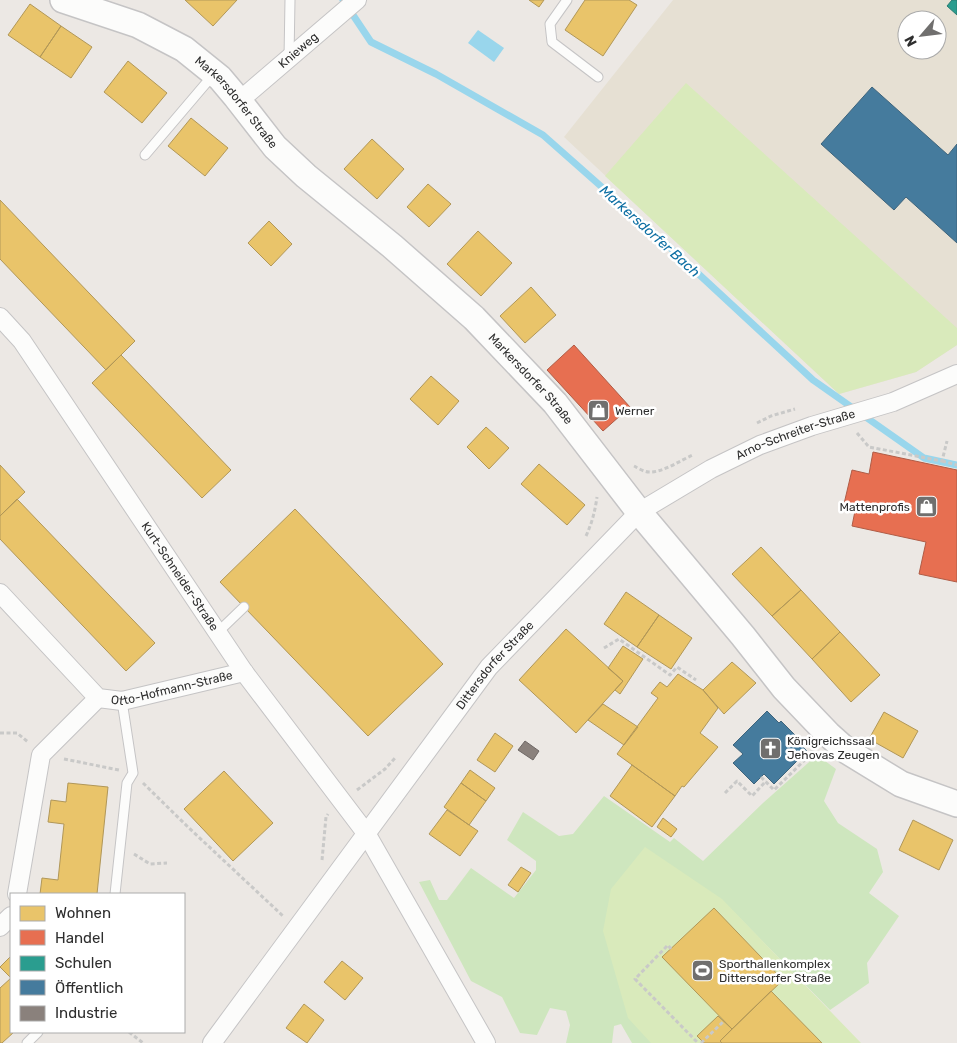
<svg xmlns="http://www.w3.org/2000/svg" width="957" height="1043" font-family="Rubik,sans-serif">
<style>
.education{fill:#e6e0d3;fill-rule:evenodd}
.green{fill:#cee6be}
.pitch{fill:#d9eabb}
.water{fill:#99d6ec}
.homes{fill:#e9c46a;stroke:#b19758}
.shops{fill:#e76f51;stroke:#b05c46}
.schools{fill:#2a9d8f;stroke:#2b7c72}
.public{fill:#457b9d;stroke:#3e647c}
.industry{fill:#8a817c;stroke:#6e6865}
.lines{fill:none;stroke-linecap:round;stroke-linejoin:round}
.stream{stroke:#99d6ec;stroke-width:7}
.lane-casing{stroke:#c5c4c5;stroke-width:11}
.street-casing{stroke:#c5c4c5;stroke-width:20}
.secondary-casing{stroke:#c5c4c5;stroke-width:28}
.path{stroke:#c9c9c8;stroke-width:3;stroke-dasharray:4 2.5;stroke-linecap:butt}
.lane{stroke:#fcfcfb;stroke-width:9}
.street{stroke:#fcfcfb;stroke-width:18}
.secondary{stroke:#fcfcfb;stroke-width:25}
.labels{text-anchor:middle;stroke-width:5;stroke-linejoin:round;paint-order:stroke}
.street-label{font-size:12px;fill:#2e2e2e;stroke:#fff}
.poi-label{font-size:12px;fill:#2e2e2e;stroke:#fff;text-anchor:start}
.water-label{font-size:14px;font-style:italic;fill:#0d6fa3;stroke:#fff}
</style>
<rect width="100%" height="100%" fill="#ece8e4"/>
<path class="education" d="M673,0H957V345L916,372L839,394L564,137ZM907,20H937V50H907Z"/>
<path class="green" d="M817,755L836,769L824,801L838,823L877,849L883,872L869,893L899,916L867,963L869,983L830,1010L722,900L680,1043H632L621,1024L614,1026L612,1043H566L570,1025L566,1011L550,1008L537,1035L520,1033L502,997L471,981L419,882L430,880L439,900H447L471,868L514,898L536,870V861L507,840L523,812L559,836L573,834L604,796L670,842L674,838L703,861L763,803Z"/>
<path class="pitch" d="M686,83L957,328V345L916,372L839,394L605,176Z
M645,847L722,899L861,1043H651L628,1018L603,931L611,889Z"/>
<path class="water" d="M478,30L504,48L494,62L468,43Z"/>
<path class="homes" d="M185,0H237L213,26Z
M529,0H544L539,7Z
M585,0H629L637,5L603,56L565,30Z
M30,4L61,26L40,57L8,35Z
M61,26L92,47L71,78L40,57Z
M128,61L167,93L142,123L104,92Z
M191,118L228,148L205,176L168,146Z
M372,139L404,169L377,199L344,169Z
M428,184L451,204L429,227L407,207Z
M0,200L135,341L106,370L0,259Z
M269,221L292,244L271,266L248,243Z
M478,231L512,263L481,296L447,264Z
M531,287L556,315L525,343L500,316Z
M121,355L231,470L202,498L92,383Z
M431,376L459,401L438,425L410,399Z
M486,427L509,448L489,469L467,447Z
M539,464L585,505L567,525L521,484Z
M0,465L25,492L0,516Z
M17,499L155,643L126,671L0,539V516Z
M295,509L443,664L368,736L220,582Z
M761,547L801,590L772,616L732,574Z
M801,590L840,632L812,659L772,616Z
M626,592L659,615L637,647L604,624Z
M659,615L692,638L671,669L637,647Z
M566,629L623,681L576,733L519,680Z
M840,632L880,675L851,702L812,659Z
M623,646L643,659L620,694L615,690L623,681L608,668Z
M732,662L756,683L724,714L703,690Z
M678,674L703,690L718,708L700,733L718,747L684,787L682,786L675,796L617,754L658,698L651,693L660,682L667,687Z
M603,704L638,727L624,745L588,720Z
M884,712L918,731L903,758L869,739Z
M495,733L513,746L495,772L477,760Z
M632,765L675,796L652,827L610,796Z
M470,770L495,788L486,801L461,783Z
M224,771L273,823L233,861L184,809Z
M68,783L108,787L97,894H40L42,878L58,880L64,824L48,822L49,815L51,800L66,802Z
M461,783L486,801L469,825L444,807Z
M447,810L478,831L460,856L429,834Z
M663,818L677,829L671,837L657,827Z
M913,820L953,840L939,870L899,850Z
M521,867L531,873L518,892L508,885Z
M714,908L783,980L732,1029L662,957Z
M11,956V1032H14L2,1043H0V988L11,978L0,967Z
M342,961L363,978L345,1000L324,982Z
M771,991L822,1043H722L720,1041Z
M304,1004L324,1020L307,1043L286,1028Z
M718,1016L732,1029L720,1041L722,1043H704L697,1036Z"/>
<path class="shops" d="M574,345L630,407L603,431L547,370Z
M873,452L957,470V582L919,574L926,542L852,526L855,511L843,508L852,470L869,474Z"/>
<path class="schools" d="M952,0H957V15L947,6Z"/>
<path class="public" d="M872,87L948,155L957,144V243L906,197L894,210L821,144Z
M767,711L779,723L781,721L797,737L795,739L807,751L774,784L764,774L754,784L733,763L743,754L733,745Z"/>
<path class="industry" d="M525,741L539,751L533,760L518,750Z"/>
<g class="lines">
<path class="stream" d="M343,0L371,42L436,74L543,135L664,242L813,380L924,458L957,465"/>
<defs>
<path id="lane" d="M567,0L550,24L552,42L598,77
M289,58L290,0
M145,155L213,75
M218,632L244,607
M115,894L127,783L133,773L122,701
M27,1043L38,1032"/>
<g id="street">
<path id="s1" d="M239,101L357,0"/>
<path id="s2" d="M0,317L22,341L244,672L366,833L486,1043"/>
<path id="s3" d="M0,593L98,698L122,701L244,672"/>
<path d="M17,894L41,755L98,698"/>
<path d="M0,927L11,916"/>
<path id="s4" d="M212,1043L489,667L639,512L711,469L760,445L812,426L893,402L957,374"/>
</g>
<g id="secondary">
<path id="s5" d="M63,0L138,25L184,49L220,78L236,97L275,147L306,176L392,246L474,318L555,403L639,512L743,636L784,688L828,734L847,751L901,784L957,804"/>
</g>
</defs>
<use href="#lane" class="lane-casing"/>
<use href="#street" class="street-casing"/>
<use href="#secondary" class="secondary-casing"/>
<path class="path" d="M757,423L771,416L795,409
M857,433L869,447L942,461L947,441
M942,461L957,465
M634,466C638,468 644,472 649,472C662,473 681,460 693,455
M586,536C592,523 595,511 597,497
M604,648L619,639L670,675L677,667L696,680
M0,733H17L28,742
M64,759L119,770
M761,777L774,790L812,753V750
M143,783L189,828L283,916
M357,790L385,769L396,757
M725,793L737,781L752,796L766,781
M134,854L150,864L167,863
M322,860L326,817L328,814
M671,949L668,945L635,979L698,1043
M129,1032L143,1043
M701,1043L724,1021"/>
<use href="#lane" class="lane"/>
<use href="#street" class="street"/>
<use href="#secondary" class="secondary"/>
</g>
<defs>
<symbol id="shop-square" viewBox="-11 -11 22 22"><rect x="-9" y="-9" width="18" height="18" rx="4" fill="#706f6e" stroke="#fff"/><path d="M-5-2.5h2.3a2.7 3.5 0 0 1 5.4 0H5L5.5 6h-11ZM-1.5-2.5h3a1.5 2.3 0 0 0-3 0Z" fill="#fff"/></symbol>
<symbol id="church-square" viewBox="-11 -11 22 22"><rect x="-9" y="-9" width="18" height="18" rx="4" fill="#706f6e" stroke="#fff"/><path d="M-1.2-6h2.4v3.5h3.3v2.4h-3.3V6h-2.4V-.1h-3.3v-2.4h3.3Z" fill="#fff"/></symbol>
<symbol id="stadium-square" viewBox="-11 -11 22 22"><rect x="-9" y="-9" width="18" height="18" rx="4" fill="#706f6e" stroke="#fff"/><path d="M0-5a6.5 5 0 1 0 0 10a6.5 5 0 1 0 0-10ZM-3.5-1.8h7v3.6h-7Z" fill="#fff"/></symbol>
</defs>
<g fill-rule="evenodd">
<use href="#shop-square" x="586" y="398" width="25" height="25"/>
<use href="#shop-square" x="914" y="494" width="25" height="25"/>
<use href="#church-square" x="758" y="736" width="25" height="25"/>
<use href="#stadium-square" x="690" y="958" width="25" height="25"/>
</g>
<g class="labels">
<g class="street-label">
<text dy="4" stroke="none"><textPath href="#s1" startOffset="78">Knieweg</textPath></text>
<text dy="4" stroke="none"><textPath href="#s5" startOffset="206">Markersdorfer Straße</textPath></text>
<text dy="4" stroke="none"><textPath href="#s5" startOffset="611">Markersdorfer Straße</textPath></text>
<text dy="4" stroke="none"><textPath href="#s4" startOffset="858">Arno-Schreiter-Straße</textPath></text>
<text dy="4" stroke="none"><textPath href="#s2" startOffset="316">Kurt-Schneider-Straße</textPath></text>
<text dy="4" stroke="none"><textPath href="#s4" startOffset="472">Dittersdorfer Straße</textPath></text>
<text dy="4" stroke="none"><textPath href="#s3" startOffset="219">Otto-Hofmann-Straße</textPath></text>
</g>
<g class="poi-label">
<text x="615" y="415">Werner</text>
<text x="910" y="511" text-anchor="end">Mattenprofis</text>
<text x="787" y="745">Königreichssaal<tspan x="787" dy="14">Jehovas Zeugen</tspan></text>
<text x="719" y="968">Sporthallenkomplex<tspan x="719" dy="14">Dittersdorfer Straße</tspan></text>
</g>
<g class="water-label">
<text transform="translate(650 231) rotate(42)" y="5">Markersdorfer Bach</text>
</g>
</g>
<rect x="10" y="893" width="175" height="140" fill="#ffffff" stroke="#ababab"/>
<rect x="20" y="906" width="25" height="15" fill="#e9c46a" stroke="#ababab"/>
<text x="55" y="918" font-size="15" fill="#2e2e2e">Wohnen</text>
<rect x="20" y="930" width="25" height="15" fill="#e76f51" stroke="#ababab"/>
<text x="55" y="943" font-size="15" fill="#2e2e2e">Handel</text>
<rect x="20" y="956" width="25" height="15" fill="#2a9d8f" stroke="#ababab"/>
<text x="55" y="968" font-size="15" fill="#2e2e2e">Schulen</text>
<rect x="20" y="980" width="25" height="15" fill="#457b9d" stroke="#ababab"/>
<text x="55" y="993" font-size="15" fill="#2e2e2e">Öffentlich</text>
<rect x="20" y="1006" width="25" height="15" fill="#8a817c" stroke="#ababab"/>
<text x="55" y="1018" font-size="15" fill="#2e2e2e">Industrie</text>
<g transform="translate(922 35) rotate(242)"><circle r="24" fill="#ffffff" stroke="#ababab"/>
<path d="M0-4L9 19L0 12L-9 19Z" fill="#706f6e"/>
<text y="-8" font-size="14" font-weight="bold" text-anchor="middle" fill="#2e2e2e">N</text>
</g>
</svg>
